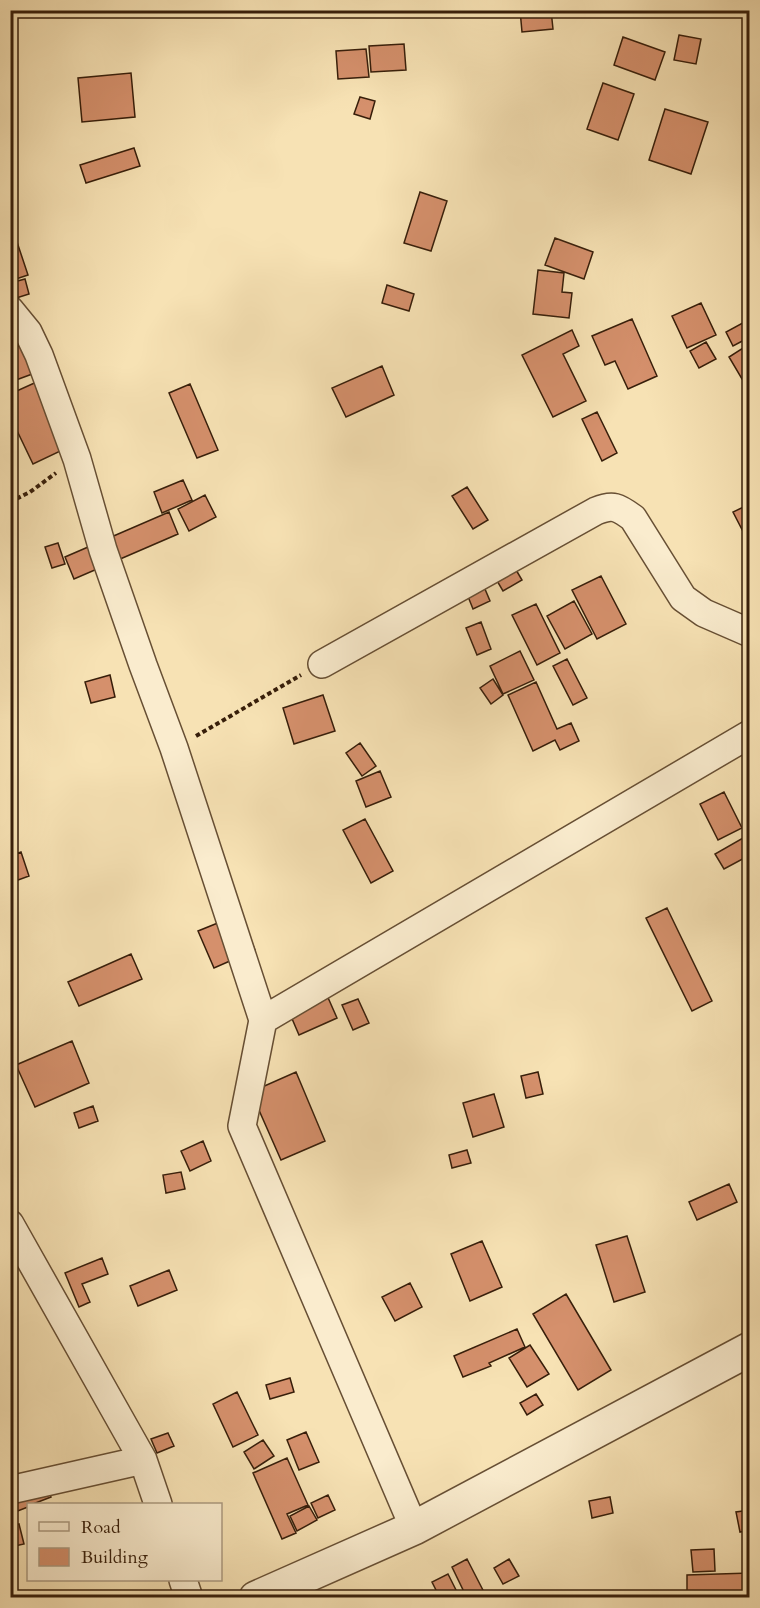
<svg xmlns="http://www.w3.org/2000/svg" width="760" height="1608" font-family="Cardo,serif">
<style>
.building{fill:#d5906c;stroke:#371e0a;stroke-width:1.5}
.lines{fill:none;stroke-linecap:round;stroke-linejoin:round}
.minor-casing{stroke:#674f34;stroke-width:30}
.tertiary-casing{stroke:#674f34;stroke-width:36}
.path{stroke:#371e0a;stroke-width:4;stroke-dasharray:4.5 3;stroke-linecap:butt}
.minor{stroke:#faecce;stroke-width:27}
.tertiary{stroke:#faecce;stroke-width:33}
</style>
<rect width="100%" height="100%" fill="#f7e2b4"/>
<filter id="stains"><feTurbulence type="fractalNoise" baseFrequency=".00333" numOctaves="4"/><feColorMatrix values="0 0 0 0 .2 0 0 0 0 .09 0 0 0 0 .02 0 0 0 .5 -.17"/></filter>
<radialGradient id="worn" r=".72"><stop offset=".6" stop-color="#630" stop-opacity="0"/><stop offset="1" stop-color="#630" stop-opacity=".3"/></radialGradient>
<path class="building" d="M520,10H551L553,29L522,32Z
M679,35L701,39L696,64L674,60Z
M623,37L665,52L655,80L614,65Z
M404,44L406,70L371,72L369,46Z
M366,49L369,77L338,79L336,51Z
M131,73L135,117L82,122L78,78Z
M603,83L634,94L618,140L587,129Z
M360,97L375,101L370,119L354,114Z
M665,109L708,122L691,174L649,160Z
M134,148L140,166L86,183L80,165Z
M420,192L447,201L431,251L404,243Z
M555,238L593,252L584,279L545,265Z
M16,239L28,275L10,281V241Z
M538,270L564,273L562,292L572,293L569,318L533,314Z
M25,279L29,294L10,300V283Z
M387,285L414,294L409,311L382,303Z
M701,303L716,335L687,348L672,316Z
M632,319L657,376L628,389L615,361L605,365L592,336Z
M750,319V337L733,346L726,332Z
M572,330L579,346L563,354L586,401L553,417L522,355Z
M706,342L716,359L699,368L690,351Z
M24,344L35,373L16,380L10,366V349Z
M743,348L750,360V374L742,379L729,357Z
M382,366L394,395L346,417L332,388Z
M41,380L71,446L33,464L10,416V394Z
M190,384L218,450L197,458L169,393Z
M597,412L617,453L602,461L582,419Z
M183,480L192,500L162,513L154,492Z
M467,487L488,520L473,529L452,496Z
M205,495L216,517L189,531L178,509Z
M750,504V545L733,512Z
M169,512L178,534L74,579L65,557Z
M58,543L65,564L52,568L45,547Z
M512,563L522,580L503,591L493,574Z
M601,576L626,624L597,639L572,590Z
M482,582L490,601L473,609L465,589Z
M574,601L592,634L565,649L547,616Z
M536,604L560,653L537,665L512,615Z
M481,622L491,649L477,655L466,628Z
M520,651L534,680L503,694L490,666Z
M567,659L587,698L573,705L553,666Z
M110,675L115,697L91,703L85,682Z
M493,679L503,695L491,704L480,688Z
M536,682L557,729L571,723L579,741L560,750L555,740L533,751L508,695Z
M323,695L335,731L294,744L283,708Z
M360,743L376,766L362,776L346,753Z
M380,771L391,797L366,807L356,781Z
M724,792L742,828L718,840L700,804Z
M365,819L393,871L371,883L343,830Z
M743,838L750,850V855L724,869L715,854Z
M21,852L29,876L10,883V856Z
M667,908L712,1001L692,1011L646,918Z
M240,914L255,950L214,968L198,931Z
M131,954L142,979L79,1006L68,982Z
M322,984L337,1018L299,1035L284,1000Z
M358,999L369,1023L353,1030L342,1005Z
M72,1041L89,1083L35,1107L16,1065Z
M296,1072L325,1141L281,1160L251,1092Z
M538,1072L543,1094L526,1098L521,1076Z
M494,1094L504,1127L473,1137L463,1103Z
M93,1106L98,1121L79,1128L74,1113Z
M203,1141L211,1161L190,1171L181,1151Z
M467,1150L471,1163L452,1168L449,1155Z
M181,1172L185,1189L166,1193L163,1175Z
M729,1184L737,1202L697,1220L689,1202Z
M627,1236L645,1292L614,1302L596,1245Z
M482,1241L502,1287L470,1301L451,1254Z
M102,1258L108,1274L82,1284L90,1302L79,1307L65,1273Z
M169,1270L177,1290L138,1306L130,1286Z
M410,1283L422,1307L395,1321L382,1297Z
M566,1294L611,1370L578,1390L533,1314Z
M517,1329L525,1347L489,1363L491,1366L463,1377L454,1356Z
M530,1345L549,1374L527,1387L509,1358Z
M290,1378L294,1392L270,1399L266,1385Z
M237,1392L258,1435L233,1447L213,1404Z
M536,1394L543,1405L527,1415L520,1403Z
M306,1432L319,1462L299,1470L287,1440Z
M168,1433L174,1446L157,1453L151,1439Z
M263,1440L274,1456L254,1469L244,1452Z
M287,1458L308,1505L287,1514L296,1533L282,1539L253,1473Z
M45,1481L51,1497L33,1504H28V1507L15,1512L10,1501Z
M328,1495L335,1510L318,1518L311,1503Z
M610,1497L613,1513L592,1518L589,1501Z
M309,1506L317,1520L297,1531L290,1516Z
M750,1510V1530L740,1532L736,1512Z
M19,1524L24,1544L10,1547V1526Z
M714,1549L715,1571L693,1572L691,1550Z
M467,1559L487,1598H467L452,1567Z
M509,1559L519,1576L503,1584L494,1568Z
M750,1573V1594L687,1598V1575Z
M448,1574L457,1592L446,1598H440L432,1582Z"/>
<g class="lines">
<defs>
<path id="minor" d="M10,310L28,332L39,355L77,459L103,550L143,665L174,748L263,1020L242,1126L414,1528
M322,664L596,511C613,504 618,507 633,518L683,598L704,613L750,633
M263,1020L750,734
M10,1224L143,1460L158,1504
M10,1490L143,1460
M183,1580L189,1598"/>
<path id="tertiary" d="M256,1598L414,1528L750,1349"/>
</defs>
<use href="#minor" class="minor-casing"/>
<use href="#tertiary" class="tertiary-casing"/>
<path class="path" d="M10,502L30,492L56,473
M196,736L301,675"/>
<use href="#minor" class="minor"/>
<use href="#tertiary" class="tertiary"/>
</g>
<rect width="760" height="1608" fill="none" stroke="#f7e2b4" stroke-width="36"/>
<rect x="12" y="12" width="736" height="1584" fill="none" stroke="#371e0a" stroke-width="3"/>
<rect x="18" y="18" width="724" height="1572" fill="none" stroke="#371e0a" stroke-width="1.5"/>
<rect x="27" y="1503" width="195" height="78" fill="#faecce" stroke="#ac9a80" stroke-width="1.5"/>
<rect x="39" y="1522" width="30" height="9" fill="#faecce" stroke="#ac9a80" stroke-width="1.5"/>
<text x="81" y="1533" font-size="18" fill="#371e0a">Road</text>
<rect x="39" y="1548" width="30" height="18" fill="#d5906c" stroke="#ac9a80" stroke-width="1.5"/>
<text x="81" y="1563" font-size="18" fill="#371e0a">Building</text>
<rect width="100%" height="100%" filter="url(#stains)"/>
<rect width="100%" height="100%" fill="url(#worn)"/>
</svg>
